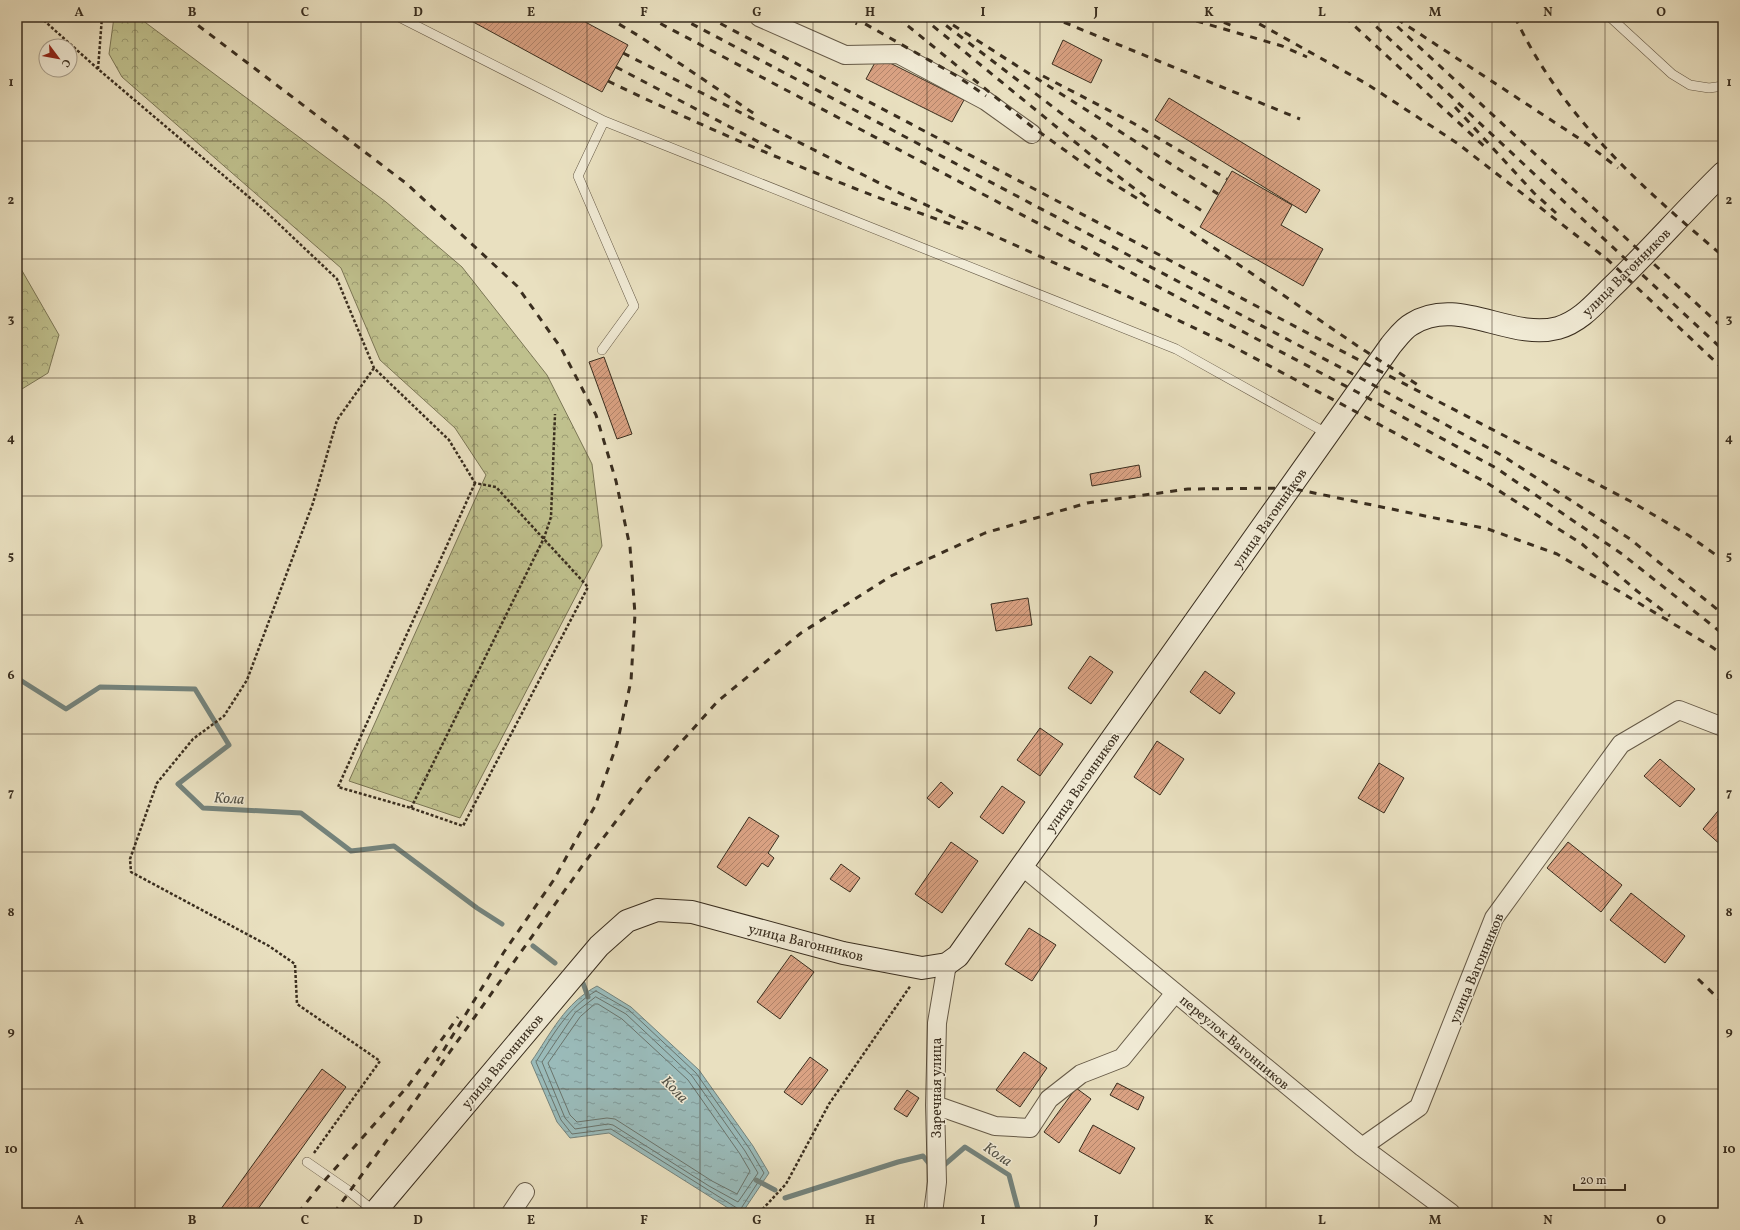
<svg xmlns="http://www.w3.org/2000/svg" width="1740" height="1230" font-family="Vollkorn,serif">
<style>
.forest{fill:url(#forest-crowns);stroke:#7c7756}
.water{fill:url(#water-ripples);stroke:#74837c}
.lines{fill:none;stroke-linecap:round;stroke-linejoin:round}
.shore{stroke:#6a746c;stroke-width:1}
.stream{stroke:#74837c;stroke-width:5}
.building{fill:url(#building-hatch);stroke:#3a2e1f}
.lane-casing{stroke:#665a47;stroke-width:10}
.street-casing{stroke:#665a47;stroke-width:20}
.secondary-casing{stroke:#3a2e1f;stroke-width:24}
.path{stroke:#3a2e1f;stroke-width:2.5;stroke-dasharray:3 2;stroke-linecap:butt}
.lane{stroke:#f1ebd6;stroke-width:9}
.street{stroke:#f1ebd6;stroke-width:18}
.secondary{stroke:#f1ebd6;stroke-width:22}
.rail{stroke:#3a2e1f;stroke-width:3;stroke-dasharray:7 7;stroke-linecap:butt}
.grid{fill:none;stroke:#3a2e1f;stroke-width:1;stroke-opacity:0.55}
.labels{text-anchor:middle;stroke-width:3;stroke-linejoin:round;paint-order:stroke}
.street-label{font-size:14px;fill:#3a2e1f;stroke:#f1ebd6}
.water-label{font-size:15px;font-style:italic;fill:#525146;stroke:#f1ebd6}
.neatline{fill:none;stroke:#3a2e1f;stroke-width:1.5}
.grid-label{font-size:13px;text-anchor:middle;font-weight:bold;fill:#3a2e1f}
</style>
<defs>
<pattern id="forest-crowns" width="20" height="18" patternUnits="userSpaceOnUse"><rect width="20" height="18" fill="#bfc08d"/><path d="M2 6a3 3 0 1 1 6 0M12 15a3 3 0 1 1 6 0" fill="none" stroke="#9c9c73"/></pattern>
<pattern id="water-ripples" width="26" height="14" patternUnits="userSpaceOnUse"><rect width="26" height="14" fill="#9abbba"/><path d="M2 4q2-2 4 0t4 0M15 11q2-2 4 0t4 0" fill="none" stroke="#7f9897"/></pattern>
<pattern id="building-hatch" width="6" height="6" patternUnits="userSpaceOnUse"><rect width="6" height="6" fill="#daa283"/><path d="M-1 1l2-2M0 6l6-6M5 7l2-2" fill="none" stroke="#b2846b"/></pattern>
</defs>
<rect width="100%" height="100%" fill="#e9e0c0"/>
<filter id="stains"><feTurbulence type="fractalNoise" baseFrequency=".005" numOctaves="4"/><feColorMatrix values="0 0 0 0 .2 0 0 0 0 .09 0 0 0 0 .02 0 0 0 .5 -.17"/></filter>
<radialGradient id="worn" r=".72"><stop offset=".6" stop-color="#630" stop-opacity="0"/><stop offset="1" stop-color="#630" stop-opacity=".3"/></radialGradient>
<path class="forest" d="M114,17H138L386,202L462,267L547,375L592,464L602,546L460,818L349,781L486,475L455,428L380,360L341,268L122,77L109,54Z
M17,262L59,335L48,373L17,392Z"/>
<path class="water" d="M597,986L631,1007L699,1070L753,1146L769,1173L742,1213H736L609,1133L570,1138L557,1122L531,1062C551,1033 565,1003 597,986Z"/>
<g class="lines">
<path class="shore" d="M596,991L629,1010L696,1073L749,1148L764,1173L740,1210L611,1129L572,1134L561,1120L536,1062C552,1036 569,1006 596,991Z
M596,997L626,1014L692,1076L745,1151L758,1173L738,1202L709,1186L613,1125L608,1124L575,1129L565,1118L542,1062L575,1013Z
M595,1004H598L622,1019L688,1080L740,1154L750,1171L737,1194L712,1181L615,1119L607,1118L577,1122L570,1115L548,1063L580,1017Z"/>
<path class="stream" d="M17,639V644
M17,678L66,709L100,687L195,689L229,745L178,784L203,808L301,813L351,851L394,846L477,908L502,924
M533,946L555,963
M583,983L588,997
M943,1166L965,1147L1009,1175L1019,1213
M756,1180L775,1190
M785,1198L898,1162L923,1156L931,1166"/>
</g>
<path class="building" d="M464,17H576L628,45L602,92Z
M1063,40L1102,60L1091,83L1052,64Z
M878,57L964,100L952,122L866,79Z
M1169,98L1320,190L1306,213L1155,120Z
M1232,171L1292,205L1281,225L1323,249L1303,286L1200,227Z
M604,357L632,434L617,439L589,362Z
M1139,465L1141,477L1092,486L1090,474Z
M1028,598L1032,625L996,631L991,604Z
M1090,656L1113,672L1091,704L1068,688Z
M1205,671L1235,693L1220,714L1190,692Z
M1040,728L1063,744L1040,776L1017,760Z
M1157,741L1184,759L1160,795L1134,777Z
M1660,759L1695,789L1680,807L1644,776Z
M1379,763L1404,778L1384,813L1358,798Z
M941,782L953,793L939,808L927,798Z
M1002,786L1025,802L1003,834L980,817Z
M1718,811L1723,816V847L1703,829Z
M749,817L779,836L768,853L774,858L768,867L762,863L746,886L717,867Z
M951,842L978,861L942,913L915,894Z
M1568,842L1622,885L1601,912L1547,868Z
M841,864L860,878L850,892L830,879Z
M1631,893L1685,936L1665,963L1610,920Z
M1029,928L1056,945L1032,981L1005,964Z
M791,955L814,972L780,1019L757,1002Z
M1024,1052L1047,1068L1020,1107L996,1090Z
M810,1057L828,1070L802,1105L784,1092Z
M322,1069L346,1087L255,1213H218Z
M1117,1083L1144,1097L1138,1110L1110,1095Z
M1076,1088L1091,1099L1059,1143L1044,1132Z
M907,1090L919,1098L907,1117L894,1109Z
M1093,1125L1135,1148L1120,1174L1079,1151Z"/>
<g class="lines">
<defs>
<path id="lane" d="M399,17L604,121L1176,349L1328,434
M1610,17L1672,74L1690,85L1709,88L1723,86
M602,350L634,306L578,176L604,121
M307,1162L349,1191L375,1212"/>
<path id="street" d="M759,17L845,55L898,54L986,101L1032,134
M1023,867L1362,1147L1451,1213
M935,1105L995,1126L1030,1128L1049,1099L1081,1074L1122,1058L1175,993
M1362,1147L1419,1107L1494,918L1621,744L1679,710L1723,727
M511,1213L525,1192
M933,1213L937,1182L935,1105L937,1023L947,964"/>
<path id="secondary" d="M374,1213L599,946L627,921L657,910L692,912L843,953L922,968L947,964L958,956L1391,345C1397,338 1404,328 1412,324C1458,295 1510,341 1558,328C1582,321 1597,301 1615,284C1652,248 1686,209 1723,173"/>
</defs>
<use href="#lane" class="lane-casing"/>
<use href="#street" class="street-casing"/>
<use href="#secondary" class="secondary-casing"/>
<path class="path" d="M40,17L98,69L263,209L337,279L374,368L449,440L475,483L496,487L588,587L463,826L411,808L338,787L475,483
M98,69L102,17
M411,808L544,538L551,517L555,414
M314,1153L380,1061L297,1004L295,964L269,946L131,872L130,859L157,783L193,739L224,716L247,680L313,503L337,420L374,368
M759,1213L786,1184L829,1104L911,985"/>
<use href="#lane" class="lane"/>
<use href="#street" class="street"/>
<use href="#secondary" class="secondary"/>
<path class="rail" d="M187,17L407,184L517,286L561,348L596,415L616,481L630,547L635,614L631,681L617,744L595,806L553,881L504,952L437,1061
M607,17L639,36L756,115
M648,17L1357,392L1496,468L1622,554L1723,634
M679,17L1366,381L1503,456L1630,539L1723,614
M708,17L1374,368L1630,501L1688,535L1723,560
M843,17L857,24
M853,17L957,76L986,96
M897,17L1031,126L1098,174L1191,232L1359,347L1418,385
M922,17L1097,160L1147,198
M935,17L1070,120L1151,179L1207,214
M1051,17L1300,119
M1183,17L1282,46L1307,57
M1211,17L1235,27
M1247,17L1367,84L1457,143L1608,260L1723,369
M1345,17L1487,149
M1366,17L1723,350
M1387,17L1723,328
M1515,17C1561,116 1641,187 1723,256
M1397,19L1586,143L1618,168
M953,25L1218,194
M623,53L895,191L1108,287L1228,344L1347,407L1487,483L1582,544L1637,591L1670,616
M616,67L776,151
M1043,76L1133,123L1227,179
M608,81C726,138 847,188 970,231
M1455,107L1534,193L1556,213
M1698,979L1723,1003
M298,1213L318,1188L408,1086L458,1017
M334,1213L395,1129L585,862L648,779L718,701L801,633L891,576L985,533L1087,503L1188,489L1290,488L1488,529L1557,554L1712,647L1723,655"/>
</g>
<path class="grid" d="M135,17V1213M248,17V1213M361,17V1213M474,17V1213M587,17V1213M700,17V1213M813,17V1213M927,17V1213M1040,17V1213M1153,17V1213M1266,17V1213M1379,17V1213M1492,17V1213M1605,17V1213M17,141H1723M17,259H1723M17,378H1723M17,496H1723M17,615H1723M17,734H1723M17,852H1723M17,971H1723M17,1089H1723"/>
<g class="labels">
<g class="street-label">
<text transform="translate(1626 272) rotate(-45)" y="5">улица Вагонников</text>
<text transform="translate(1269 518) rotate(-55)" y="5">улица Вагонников</text>
<text transform="translate(1082 782) rotate(-55)" y="5">улица Вагонников</text>
<text transform="translate(806 942) rotate(14)" y="5">улица Вагонников</text>
<text transform="translate(1476 968) rotate(-67)" y="5">улица Вагонников</text>
<text transform="translate(1235 1042) rotate(40)" y="5">переулок Вагонников</text>
<text transform="translate(502 1061) rotate(-50)" y="5">улица Вагонников</text>
<text transform="translate(936 1088) rotate(-90)" y="5">Заречная улица</text>
</g>
<g class="water-label">
<text transform="translate(229 798) rotate(3)" y="5">Кола</text>
<text transform="translate(675 1089) rotate(46)" y="5">Кола</text>
<text transform="translate(998 1154) rotate(34)" y="5">Кола</text>
</g>
</g>
<rect width="1740" height="1230" fill="none" stroke="#e9e0c0" stroke-width="44"/>
<g transform="translate(58 58) rotate(122)"><circle r="19" fill="#f1ebd6" stroke="#a89f8d"/>
<path d="M0-3L7 15L0 10L-7 15Z" fill="#8f2418"/>
<text y="-6" font-size="11" font-weight="bold" text-anchor="middle" fill="#3a2e1f">С</text>
</g>
<path d="M1574 1184v6h51v-6" fill="none" stroke="#3a2e1f" stroke-width="2"/>
<text x="1580" y="1184" font-size="12" fill="#3a2e1f" stroke="#f1ebd6" stroke-width="3" paint-order="stroke">20 m</text>
<rect x="22" y="22" width="1696" height="1186" class="neatline"/>
<g class="grid-label">
<text x="79" y="16">A</text>
<text x="192" y="16">B</text>
<text x="305" y="16">C</text>
<text x="418" y="16">D</text>
<text x="531" y="16">E</text>
<text x="644" y="16">F</text>
<text x="757" y="16">G</text>
<text x="870" y="16">H</text>
<text x="983" y="16">I</text>
<text x="1096" y="16">J</text>
<text x="1209" y="16">K</text>
<text x="1322" y="16">L</text>
<text x="1435" y="16">M</text>
<text x="1548" y="16">N</text>
<text x="1661" y="16">O</text>
<text x="11" y="86">1</text>
<text x="1729" y="86">1</text>
<text x="11" y="204">2</text>
<text x="1729" y="204">2</text>
<text x="11" y="323">3</text>
<text x="1729" y="323">3</text>
<text x="11" y="442">4</text>
<text x="1729" y="442">4</text>
<text x="11" y="560">5</text>
<text x="1729" y="560">5</text>
<text x="11" y="679">6</text>
<text x="1729" y="679">6</text>
<text x="11" y="797">7</text>
<text x="1729" y="797">7</text>
<text x="11" y="916">8</text>
<text x="1729" y="916">8</text>
<text x="11" y="1035">9</text>
<text x="1729" y="1035">9</text>
<text x="11" y="1153">10</text>
<text x="1729" y="1153">10</text>
<text x="79" y="1224">A</text>
<text x="192" y="1224">B</text>
<text x="305" y="1224">C</text>
<text x="418" y="1224">D</text>
<text x="531" y="1224">E</text>
<text x="644" y="1224">F</text>
<text x="757" y="1224">G</text>
<text x="870" y="1224">H</text>
<text x="983" y="1224">I</text>
<text x="1096" y="1224">J</text>
<text x="1209" y="1224">K</text>
<text x="1322" y="1224">L</text>
<text x="1435" y="1224">M</text>
<text x="1548" y="1224">N</text>
<text x="1661" y="1224">O</text>
</g>
<rect width="100%" height="100%" filter="url(#stains)"/>
<rect width="100%" height="100%" fill="url(#worn)"/>
</svg>
